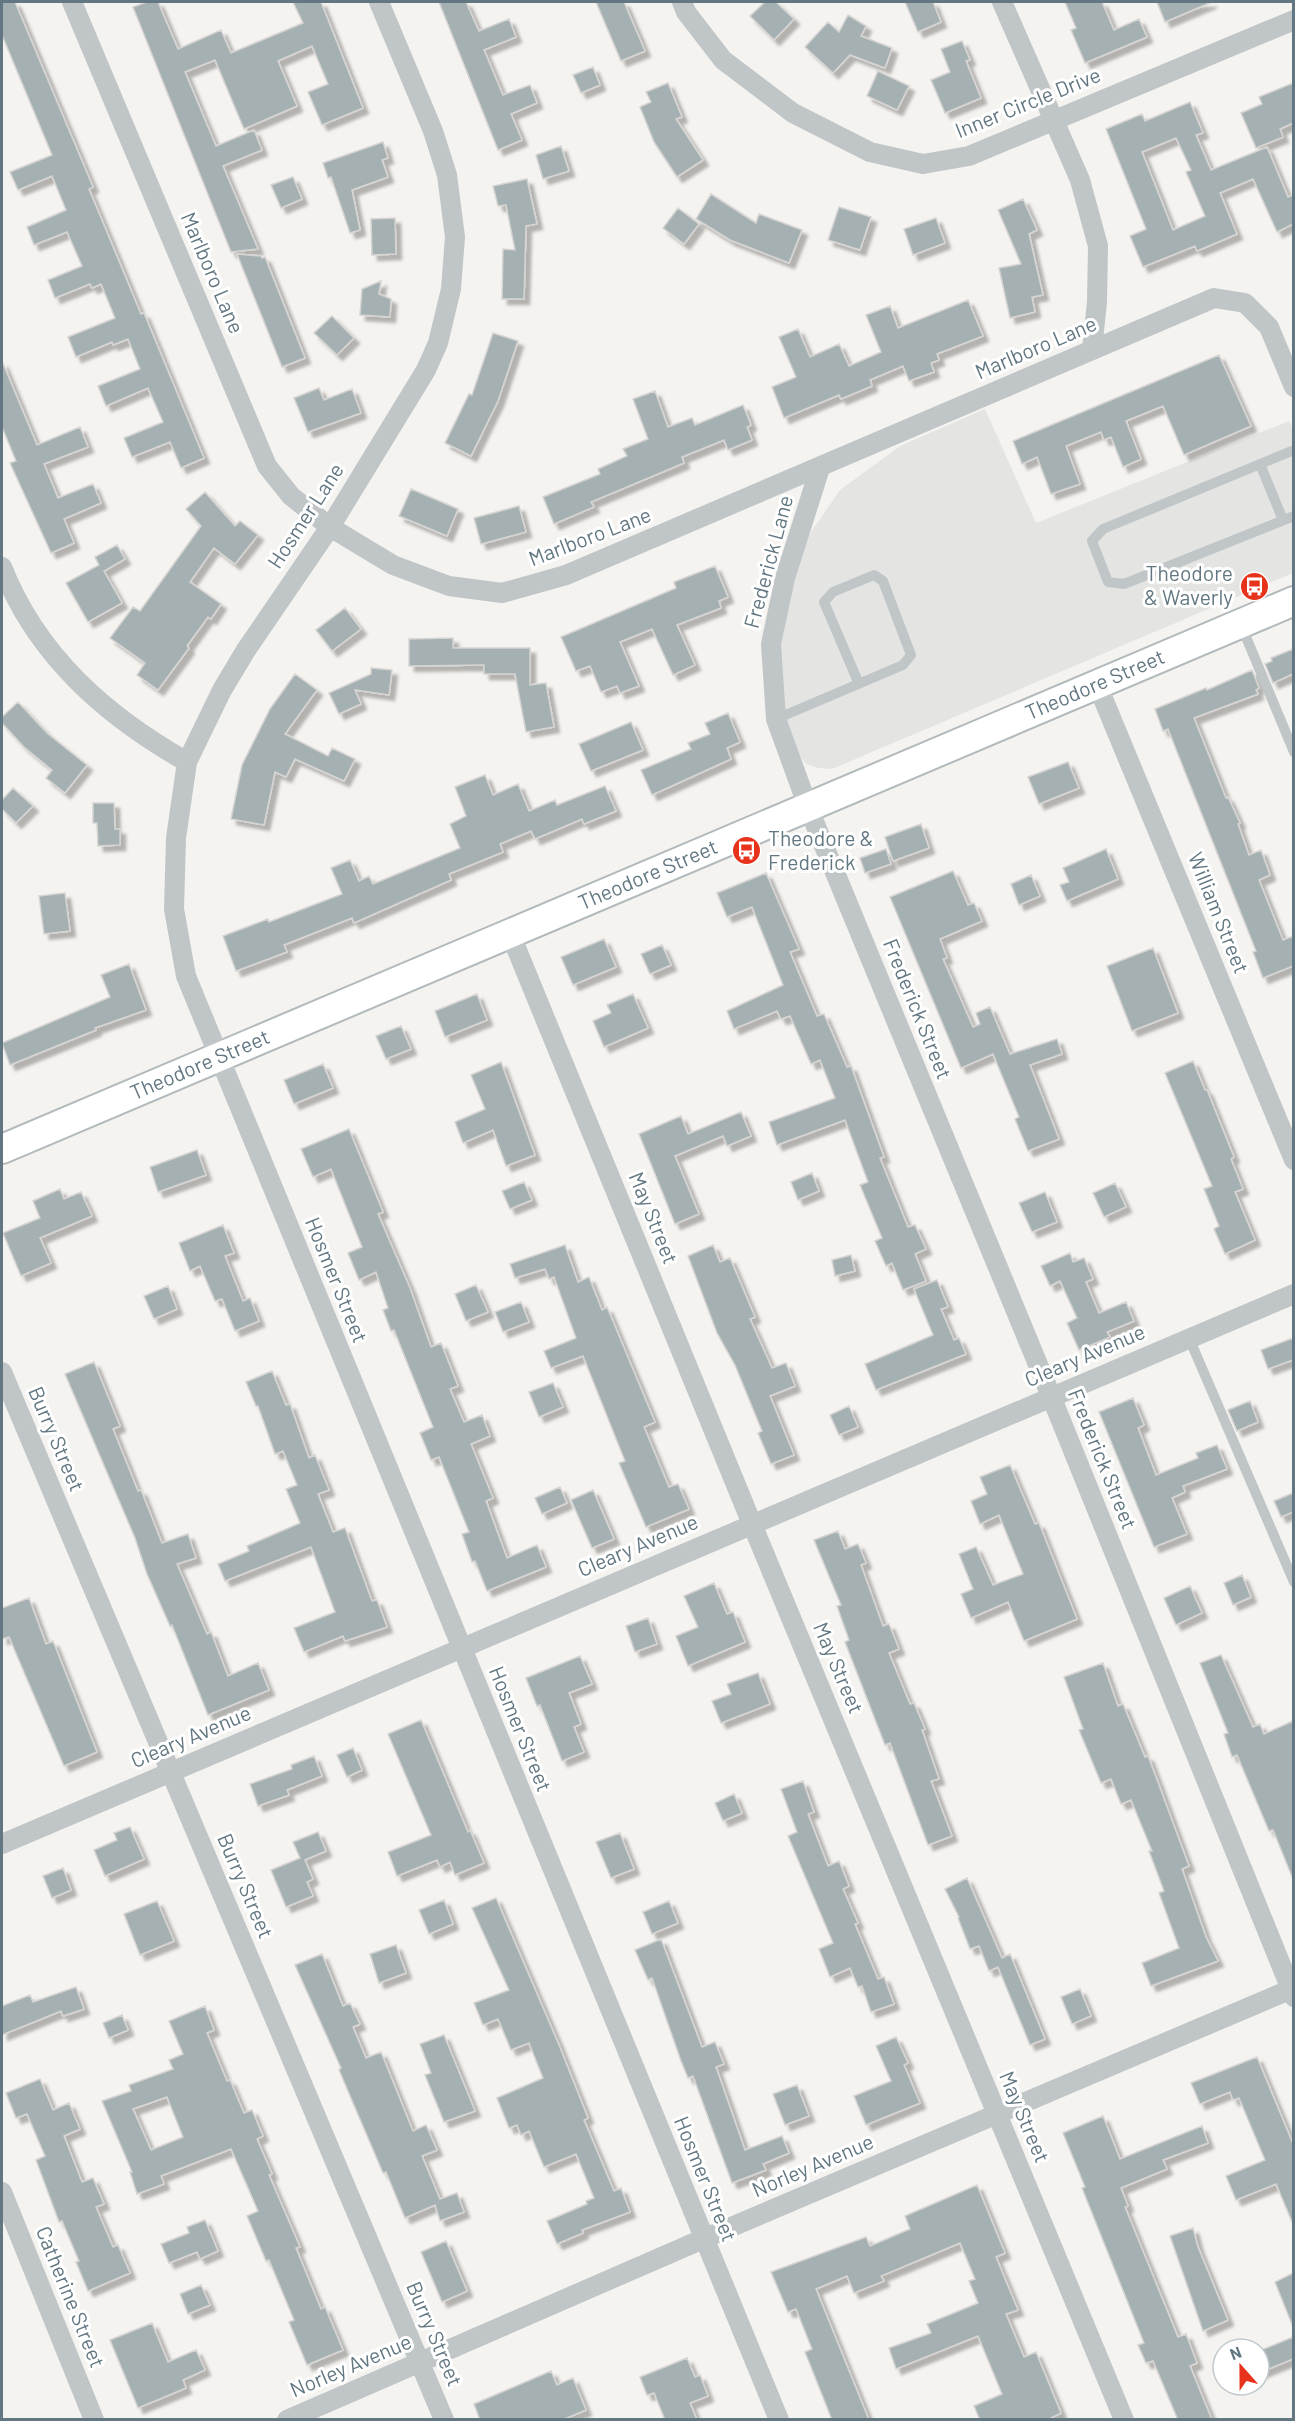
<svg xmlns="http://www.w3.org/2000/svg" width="1295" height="2421" font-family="Barlow,sans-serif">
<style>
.built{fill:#e4e5e3}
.building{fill:#a5b0b3;stroke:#d5d4d2;stroke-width:1.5;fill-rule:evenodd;filter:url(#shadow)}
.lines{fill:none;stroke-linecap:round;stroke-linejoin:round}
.secondary-casing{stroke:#b2b9bc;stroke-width:32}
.service{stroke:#c0c5c7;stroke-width:10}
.minor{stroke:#c0c5c7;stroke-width:20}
.secondary{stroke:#fff;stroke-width:28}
.labels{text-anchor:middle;stroke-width:6;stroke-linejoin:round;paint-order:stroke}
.street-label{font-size:21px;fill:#627781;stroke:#fff}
.poi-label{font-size:21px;fill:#627781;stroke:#fff;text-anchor:end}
</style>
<defs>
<filter id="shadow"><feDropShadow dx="5.5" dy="5.5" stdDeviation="1.5" flood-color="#0004"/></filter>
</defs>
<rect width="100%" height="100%" fill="#f4f3ef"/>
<path class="built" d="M985,409L1036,523L1289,421L1294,431L1293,573L832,769L818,768L806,764L794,749L785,731L777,658L793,578L809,535L840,490L900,446Z"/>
<path class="building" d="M2,2H15L93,187L89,189L141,314L144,313L204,458L181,468L170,442L132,457L124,438L163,422L148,388L106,406L98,386L140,369L128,339L113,345L112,342L76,357L68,337L115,318L101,284L92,288L90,284L55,298L48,280L82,266L67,232L34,245L27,227L66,210L52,176L18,190L10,172L52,155L2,35Z
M147,2H158L178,49L221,30L231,53L303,23L293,2H321L363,108L322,125L308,92L328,84L312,46L278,61L297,106L244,129L215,60L185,72L216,146L254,130L262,150L223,166L258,249L231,252L133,7Z
M439,2H466L479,31L509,19L516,37L484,50L503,95L530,85L537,103L511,114L522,140L498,150Z
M596,2H624L645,51L621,61Z
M765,2H776L794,19L774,40L750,16Z
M905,2H933L941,22L918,32Z
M1065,2H1102L1114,30L1139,19L1147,37L1085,63L1071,30L1076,28Z
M1157,2H1212L1165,22Z
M848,15L866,26L861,36L892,48L885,68L850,55L833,73L805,47L828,22L839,32Z
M962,41L970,60L966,61L981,98L945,113L931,80L950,72L941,49Z
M593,67L600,85L581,93L573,75Z
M878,71L909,86L897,110L867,96Z
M668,83L682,117L676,119L703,160L677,177L654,142L640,107L651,102L646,92Z
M1293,83V123L1280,129L1283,137L1256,148L1241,113L1262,104L1259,97Z
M1190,102L1203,133L1196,135L1211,170L1267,147L1288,197L1293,195V224L1277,232L1253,179L1220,193L1237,234L1197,251L1195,246L1143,267L1130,236L1146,229L1106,129L1142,114L1145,121ZM1176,138L1191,170L1186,172L1205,216L1173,230L1142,152Z
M383,142L388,158L382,160L388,177L352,190L360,230L350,233L331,177L328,178L323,163Z
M561,146L569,171L543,179L536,155Z
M293,177L302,199L281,208L271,185Z
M527,179L537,224L526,226L524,299H502L503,249L515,250L506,205L498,206L493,186Z
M711,194L756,223L759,214L802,230L789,263L730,240L696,219Z
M1023,199L1037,230L1029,234L1043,295L1032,297L1035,312L1010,318L999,268L1021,264L998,210Z
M839,207L871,217L860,250L828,240Z
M678,208L699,224L684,244L663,228Z
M395,218L396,254L372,255L371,219Z
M936,218L945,243L913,255L904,229Z
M237,254L261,256L262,258L265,257L305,358L282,367Z
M381,281L379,294L391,299L390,317L360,315L362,289Z
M968,300L983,336L937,354L939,360L931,363L934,372L909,381L903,366L870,380L872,386L841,399L839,395L784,418L772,387L796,377L779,337L798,329L810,357L839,344L849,366L881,352L866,315L890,306L898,328Z
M332,316L354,338L337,355L314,333Z
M493,333L518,341L498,401L471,456L445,443L469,394L472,395Z
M1219,355L1251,426L1184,455L1163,406L1126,421L1141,459L1123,467L1111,437L1104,440L1101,432L1066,446L1080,484L1051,494L1037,457L1022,464L1013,441Z
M2,361L37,445L80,427L88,447L44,464L58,498L93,484L101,503L64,519L74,543L51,553L10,463L16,461L2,427Z
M319,388L324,400L352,389L361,413L308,432L294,398Z
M655,391L668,427L692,418L695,425L743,405L751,425L747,427L752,440L728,450L724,440L682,457L684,463L591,502L594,507L554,524L543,497L600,474L598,469L627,456L623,449L648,439L633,399Z
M411,489L458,509L447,536L399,516Z
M205,492L235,526L240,521L258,535L235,564L214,548L190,582L221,604L211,619L208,617L187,646L189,648L158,690L137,675L145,663L110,638L133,607L140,611L201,526L186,509Z
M519,506L526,532L481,544L474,518Z
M117,545L125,559L104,571L122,603L88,622L66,583L99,565L95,557Z
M715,566L728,597L719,601L721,608L677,625L695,665L673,675L652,629L620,642L639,686L620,693L617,686L601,692L590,666L576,671L561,637L676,588L674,582Z
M345,608L361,629L332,651L316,630Z
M453,638V648H530V685L546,683L554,727L526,732L515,674H484V665L409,666V639Z
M1293,649V674L1273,683L1265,664L1272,661L1271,658Z
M371,668L392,670L389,695L355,690L361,704L339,714L329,693L371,674Z
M1252,670L1259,688L1256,690L1258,694L1194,718L1226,798L1228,797L1240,823L1238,824L1249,855L1261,850L1270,875L1259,880L1283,940L1293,936V966L1263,978L1253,952L1256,951L1168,729L1163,731L1155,709L1206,688L1207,690Z
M295,674L317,690L285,734L328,756L332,748L355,759L344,781L295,759L286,777L275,772L264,825L231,819L242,765L270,709Z
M18,702L47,733L87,765L65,793L46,778L52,770L24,747L2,723V717Z
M728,713L740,742L727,748L731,759L652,795L641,770L691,749L688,743L710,734L705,723Z
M631,722L643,750L591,771L579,744Z
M1068,762L1079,788L1039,804L1028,777Z
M485,775L493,795L518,784L529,811L555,800L557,805L605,786L616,811L584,824L582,819L535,839L531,831L500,844L503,852L449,874L451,880L354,923L352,918L284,945L287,952L236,971L223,936L268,919L269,922L342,894L331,868L350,860L359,881L369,876L373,884L460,848L450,824L466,816L455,787Z
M13,788L33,806L16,823L2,809V800Z
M93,803H114L115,829H120V845L98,846L97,823H93Z
M921,824L929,848L893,861L885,837Z
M886,849L891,864L865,873L860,858Z
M1106,849L1118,879L1067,901L1060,885L1069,882L1063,868Z
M953,871L968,905L974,903L982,921L940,939L947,958L943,959L973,1027L980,1024L976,1013L990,1007L1010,1054L1057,1039L1062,1054L1030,1065L1059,1139L1028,1151L1015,1119L1019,1117L993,1054L961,1068L890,897Z
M766,873L799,949L790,952L817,1016L824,1014L847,1067L851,1066L884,1157L880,1158L908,1227L915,1225L926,1249L915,1254L926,1281L903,1290L892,1263L886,1266L875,1241L882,1238L860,1185L868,1182L845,1120L777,1145L769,1122L835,1098L820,1060L811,1064L790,1016L781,1019L777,1011L734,1029L727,1011L783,985L752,907L727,917L717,893Z
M1031,875L1040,896L1019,905L1011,884Z
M65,893L70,931L44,934L39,896Z
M604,939L616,967L573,985L561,957Z
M662,945L671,965L650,974L641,954Z
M1153,948L1178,1013L1132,1031L1107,966Z
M129,964L146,1010L95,1028L96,1030L10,1065L2,1043L110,997L101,975Z
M477,994L487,1020L445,1037L435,1011Z
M633,994L648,1028L604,1047L593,1021L611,1013L607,1005Z
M401,1026L411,1049L386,1059L376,1036Z
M1193,1061L1205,1090H1207L1234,1157L1231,1159L1243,1189L1235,1192L1255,1240L1225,1254L1214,1229L1219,1226L1204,1189L1212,1186L1165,1073Z
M501,1062L535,1155L506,1166L493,1130L463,1143L455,1122L485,1109L471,1075Z
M323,1064L333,1088L294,1104L284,1080Z
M741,1112L751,1136L727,1146L723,1136L675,1156L699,1214L675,1224L639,1134L681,1116L688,1134Z
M349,1129L383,1212L378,1214L410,1288L431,1347L441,1343L458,1386L450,1389L464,1422L482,1415L490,1436L471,1444L493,1498L486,1501L507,1558L537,1545L546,1567L487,1591L475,1561L472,1562L462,1534L469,1532L439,1457L431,1460L420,1433L433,1427L394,1330L391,1331L383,1310L388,1308L376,1272L359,1280L348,1253L362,1247L331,1169L313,1177L301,1149Z
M197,1150L206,1175L158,1192L150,1167Z
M812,1173L819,1191L798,1200L791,1182Z
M524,1182L532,1200L510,1209L502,1191Z
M1115,1183L1126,1207L1104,1217L1093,1193Z
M60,1189L64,1199L81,1192L92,1216L40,1238L51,1263L21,1276L3,1233L40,1218L33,1201Z
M1045,1192L1057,1222L1032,1232L1019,1203Z
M223,1225L234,1253L225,1256L243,1301L250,1298L259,1321L235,1331L222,1299L215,1301L200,1266L190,1271L179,1243Z
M565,1245L578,1282L589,1277L602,1310L607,1307L655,1422L644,1427L669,1487L678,1484L689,1509L646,1527L619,1463L625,1461L583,1356L551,1368L544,1351L576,1338L554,1277L549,1279L545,1269L515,1278L510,1264Z
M713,1245L720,1262L730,1258L755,1317L750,1319L772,1368L786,1363L795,1386L770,1396L794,1455L771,1464L758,1433L762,1431L735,1365L717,1333L688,1256Z
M1070,1253L1073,1262L1084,1258L1093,1279L1086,1282L1099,1313L1126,1302L1134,1321L1107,1332L1110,1337L1079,1350L1067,1323L1077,1318L1060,1281L1050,1286L1041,1266Z
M851,1255L855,1271L835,1276L832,1260Z
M937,1280L948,1307L941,1309L954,1340L959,1338L966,1354L876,1390L865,1364L933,1335L914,1289Z
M476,1285L488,1312L466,1321L455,1294Z
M168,1286L177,1309L154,1319L144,1296Z
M521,1302L529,1322L503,1332L495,1312Z
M1293,1338V1360L1268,1369L1261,1350Z
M94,1362L120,1426L113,1429L138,1491L141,1490L162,1543L188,1534L196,1558L177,1564L207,1634L211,1632L228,1676L258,1663L269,1690L208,1715L172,1625L170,1626L147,1574L135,1538L65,1374Z
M272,1371L286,1405L290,1404L309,1458L315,1455L329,1490L318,1494L333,1532L345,1528L372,1601L377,1600L387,1627L345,1641L343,1636L304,1652L294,1628L335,1612L311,1547L225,1581L218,1564L249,1551L247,1546L300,1523L286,1489L297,1485L283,1451L275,1454L258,1406H256L246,1382Z
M553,1383L563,1407L539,1417L529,1392Z
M1133,1398L1144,1425L1138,1428L1156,1475L1198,1458L1196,1453L1217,1445L1227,1469L1183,1486L1185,1492L1172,1498L1187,1534L1154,1547L1099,1412Z
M1250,1401L1258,1422L1237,1431L1228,1410Z
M849,1406L858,1427L839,1435L830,1415Z
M1010,1465L1035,1524L1039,1523L1077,1619L1024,1641L1008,1602L971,1618L961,1594L973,1589L959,1554L976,1547L993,1585L1023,1574L999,1515L980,1524L971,1501L987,1494L980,1477Z
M560,1487L567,1503L542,1514L535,1498Z
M593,1490L614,1539L592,1548L571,1500Z
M1293,1493V1512L1281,1517L1274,1501Z
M838,1531L845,1549L858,1544L866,1563L861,1565L883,1626L889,1624L899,1649L889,1653L910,1704L914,1703L925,1729L922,1730L939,1779L931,1781L952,1836L928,1845L890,1743L885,1745L845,1642L849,1640L837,1606L841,1605L814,1540Z
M1242,1575L1251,1597L1233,1605L1224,1583Z
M714,1583L727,1614L733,1612L745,1642L688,1666L676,1636L698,1627L684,1596Z
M1190,1586L1202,1613L1176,1625L1164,1598Z
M29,1598L46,1644L53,1641L97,1752L64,1766L9,1637L2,1639V1608Z
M648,1618L657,1644L635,1652L626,1626Z
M1221,1655L1253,1727L1260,1724L1264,1734L1293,1721V1879L1273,1830L1269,1831L1237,1755L1232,1757L1224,1734L1228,1733L1200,1663Z
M580,1656L592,1684L569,1693L581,1724L574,1727L584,1752L562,1761L540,1705L537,1706L526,1678Z
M1103,1663L1118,1706L1123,1704L1145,1757L1148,1756L1156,1777L1189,1866L1182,1869L1206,1937L1218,1961L1151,1986L1142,1963L1179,1948L1159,1893L1164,1891L1149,1851H1152L1131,1800L1121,1804L1111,1779L1101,1783L1079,1730L1083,1729L1064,1677Z
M758,1673L770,1704L721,1723L712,1701L731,1694L727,1684Z
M421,1720L468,1832L470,1830L484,1863L455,1875L450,1862L440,1867L437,1860L397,1876L388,1852L431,1835L388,1734Z
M353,1748L362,1770L347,1777L337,1755Z
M314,1756L322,1776L287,1790L289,1795L258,1806L250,1784L292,1769L291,1765Z
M803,1781L814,1812L808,1814L828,1866L839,1861L849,1886L843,1889L858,1923L855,1924L878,1979L884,1977L894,2004L871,2012L862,1986L858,1987L850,1968L830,1977L819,1949L833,1943L788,1836L797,1832L781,1789Z
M734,1794L742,1813L723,1821L715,1803Z
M130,1827L144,1859L105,1876L94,1850L117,1840L114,1833Z
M318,1832L326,1851L305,1860L313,1879L307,1882L313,1896L286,1907L271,1870L300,1858L293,1842Z
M620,1833L634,1869L611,1878L596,1842Z
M63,1868L71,1890L52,1898L43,1876Z
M967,1878L1002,1958L1010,1954L1045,2039L1030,2045L998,1967L989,1971L979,1946L970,1949L958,1918L959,1917L945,1889Z
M496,1898L559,2045L588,2118L584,2120L614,2191L621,2188L630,2212L582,2230L583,2233L557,2244L547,2221L587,2204L586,2201L594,2198L576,2154L544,2167L529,2131L521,2135L517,2125L509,2128L497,2098L543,2078L529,2043L511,2050L498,2019L483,2025L474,2003L509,1990L472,1908Z
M444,1900L453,1924L429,1934L419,1910Z
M157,1901L174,1941L140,1955L124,1914Z
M669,1901L678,1923L652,1934L643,1912Z
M661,1939L702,2047L715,2042L724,2064L716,2067L745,2150L782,2136L789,2153L763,2164L766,2170L732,2183L693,2076L688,2078L681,2061L652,1978L648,1980L635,1950Z
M396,1945L406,1973L379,1983L370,1954Z
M322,1954L343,2006L350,2003L360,2024L353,2027L366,2058L381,2052L413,2131L426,2125L437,2150L422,2156L440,2199L457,2193L464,2212L440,2221L435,2205L405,2218L386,2172L383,2173L339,2070L341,2068L295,1965Z
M76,1987L84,2009L63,2016L61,2011L2,2035V2006L30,1995L33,2002Z
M1080,1989L1091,2016L1072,2024L1061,1997Z
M205,2006L214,2030L207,2033L227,2081L230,2080L244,2113L252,2110L263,2136L257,2139L272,2174L269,2175L300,2247L296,2248L321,2309L325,2307L343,2350L307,2365L289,2322L294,2320L269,2260L266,2261L247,2216L258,2211L231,2149L161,2176L164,2184L137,2194L130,2172H132L102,2101L131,2091L129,2085L173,2069L169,2060L183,2054L169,2021ZM167,2097L183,2137L151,2150L133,2109Z
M122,2015L128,2030L109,2038L103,2023Z
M444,2035L475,2111L444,2122L425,2075L431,2073L420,2044Z
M896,2037L908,2063L904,2065L920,2103L866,2125L854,2096L891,2081L876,2046Z
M1257,2057L1293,2144V2224L1276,2184L1236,2200L1226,2176L1265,2160L1239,2098L1233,2100L1230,2092L1200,2104L1191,2083Z
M40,2079L53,2110L69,2103L80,2129L64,2136L82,2182L93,2178L104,2204L96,2207L113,2247L118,2245L130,2273L88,2291L76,2262L79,2261L62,2221L59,2222L36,2160L45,2156L27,2114L16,2118L6,2093Z
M797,2085L809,2116L785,2125L773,2094Z
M1103,2116L1120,2159L1202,2126L1208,2143L1163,2160L1167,2169L1121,2188L1128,2206L1125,2207L1178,2337L1186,2334L1197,2363L1190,2366L1212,2420H1178L1153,2361L1146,2363L1138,2345L1144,2343L1082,2188L1085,2187L1063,2133Z
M977,2185L1005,2253L996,2257L1018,2310L1006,2314L1024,2357L1036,2352L1061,2413L1047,2420H980L974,2406L1002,2394L978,2336L896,2369L889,2348L931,2333L927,2324L978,2303L969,2281L975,2279L960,2243L881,2276L884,2281L854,2293L847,2276L816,2289L869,2420H832L805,2352L812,2349L796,2309L788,2312L771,2272L866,2237L870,2246L910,2229L905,2216Z
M205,2220L218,2251L200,2259L197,2252L169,2263L161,2244L189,2233L187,2227Z
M1193,2228L1198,2247L1228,2320L1203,2331L1170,2236Z
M446,2241L467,2291L442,2302L421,2252Z
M1293,2273V2327L1275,2282Z
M201,2285L210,2305L188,2314L180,2294Z
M152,2323L168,2362L196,2350L205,2370L183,2380L186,2388L138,2408L110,2340Z
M1293,2337V2359L1259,2373V2351Z
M687,2358L695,2377L700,2375L708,2396L690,2403L697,2420H665L654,2393L647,2395L640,2377Z
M551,2371L557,2385L573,2378L586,2410L562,2420H480L474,2404Z"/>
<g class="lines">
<defs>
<path id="secondary" d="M2,1149L1294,601"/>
</defs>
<use href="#secondary" class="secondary-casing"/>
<path class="service" d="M1294,450L1103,529L1092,541L1108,582L1124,584L1294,516
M1260,464L1283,520
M1241,625L1294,752
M776,719L903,665L911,655L883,581L874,575L833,592L824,602L859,684
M1189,1338L1294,1582"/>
<path class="minor" d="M72,2L267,466L291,496L330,527L393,565L449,586L502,593L566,575L1214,298L1245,303L1269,327L1294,387
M379,2L433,131L447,175L455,237L451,289L438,343L426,370L330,527L246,650L222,690L187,762L176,838L174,909L186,976L779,2420
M682,2L686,12L723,60L793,113L870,152L923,164L969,156L1294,20
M1002,2L1080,180L1098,246L1097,302L1092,350
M820,468L785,578L771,644L776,719L808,807L1051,1396L1294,1997
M2,567C37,656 106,716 187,762
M1097,684L1294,1160
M510,933L752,1524L1124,2420
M2,1372L444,2420
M2,1844L1294,1294
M2,2192L94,2420
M287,2420L703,2239L1294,1988"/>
<use href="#secondary" class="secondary"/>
</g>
<defs>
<symbol id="bus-disc" viewBox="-11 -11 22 22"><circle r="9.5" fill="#e7331c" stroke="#fff"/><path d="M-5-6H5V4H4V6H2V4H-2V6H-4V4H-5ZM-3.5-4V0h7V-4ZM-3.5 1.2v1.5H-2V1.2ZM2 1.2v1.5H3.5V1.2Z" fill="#fff"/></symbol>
</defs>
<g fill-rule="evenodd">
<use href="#bus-disc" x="1238" y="570" width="33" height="33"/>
<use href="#bus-disc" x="730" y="834" width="33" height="33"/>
</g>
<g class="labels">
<g class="street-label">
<text transform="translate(1028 103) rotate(-22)" y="7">Inner Circle Drive</text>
<text transform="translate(212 273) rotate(67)" y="7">Marlboro Lane</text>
<text transform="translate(1036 348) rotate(-23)" y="7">Marlboro Lane</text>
<text transform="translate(306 516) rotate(-57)" y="7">Hosmer Lane</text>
<text transform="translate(590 537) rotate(-21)" y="7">Marlboro Lane</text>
<text transform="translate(769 562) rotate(-75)" y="7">Frederick Lane</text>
<text transform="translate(1095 685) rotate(-23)" y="7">Theodore Street</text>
<text transform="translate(648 875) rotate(-23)" y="7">Theodore Street</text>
<text transform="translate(1218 913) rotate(68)" y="7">William Street</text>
<text transform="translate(917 1009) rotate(68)" y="7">Frederick Street</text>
<text transform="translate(200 1065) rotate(-23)" y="7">Theodore Street</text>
<text transform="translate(653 1218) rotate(68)" y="7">May Street</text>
<text transform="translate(336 1280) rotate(68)" y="7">Hosmer Street</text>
<text transform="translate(1085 1356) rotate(-23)" y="7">Cleary Avenue</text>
<text transform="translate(56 1439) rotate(67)" y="7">Burry Street</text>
<text transform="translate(1102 1459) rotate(68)" y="7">Frederick Street</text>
<text transform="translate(638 1546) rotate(-23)" y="7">Cleary Avenue</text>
<text transform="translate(838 1668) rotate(67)" y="7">May Street</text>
<text transform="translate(520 1729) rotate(68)" y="7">Hosmer Street</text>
<text transform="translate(191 1737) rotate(-23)" y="7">Cleary Avenue</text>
<text transform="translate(245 1886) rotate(67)" y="7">Burry Street</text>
<text transform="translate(1024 2117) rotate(67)" y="7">May Street</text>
<text transform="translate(813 2166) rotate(-23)" y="7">Norley Avenue</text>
<text transform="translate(705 2179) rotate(68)" y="7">Hosmer Street</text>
<text transform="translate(70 2297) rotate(68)" y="7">Catherine Street</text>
<text transform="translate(434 2334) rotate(67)" y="7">Burry Street</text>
<text transform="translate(351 2366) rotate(-23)" y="7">Norley Avenue</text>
</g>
<g class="poi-label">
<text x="1233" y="581">Theodore<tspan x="1233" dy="24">&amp; Waverly</tspan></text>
<text x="768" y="846" text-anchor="start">Theodore &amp;<tspan x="768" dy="24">Frederick</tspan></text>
</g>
</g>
<rect width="1295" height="2421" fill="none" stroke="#627781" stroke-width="6"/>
<g transform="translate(1241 2367) rotate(339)"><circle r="28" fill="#ffffff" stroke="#c0c9cd" stroke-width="1.5"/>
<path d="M0-4.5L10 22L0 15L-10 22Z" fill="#e7331c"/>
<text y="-9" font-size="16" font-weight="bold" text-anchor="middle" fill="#627781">N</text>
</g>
</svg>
